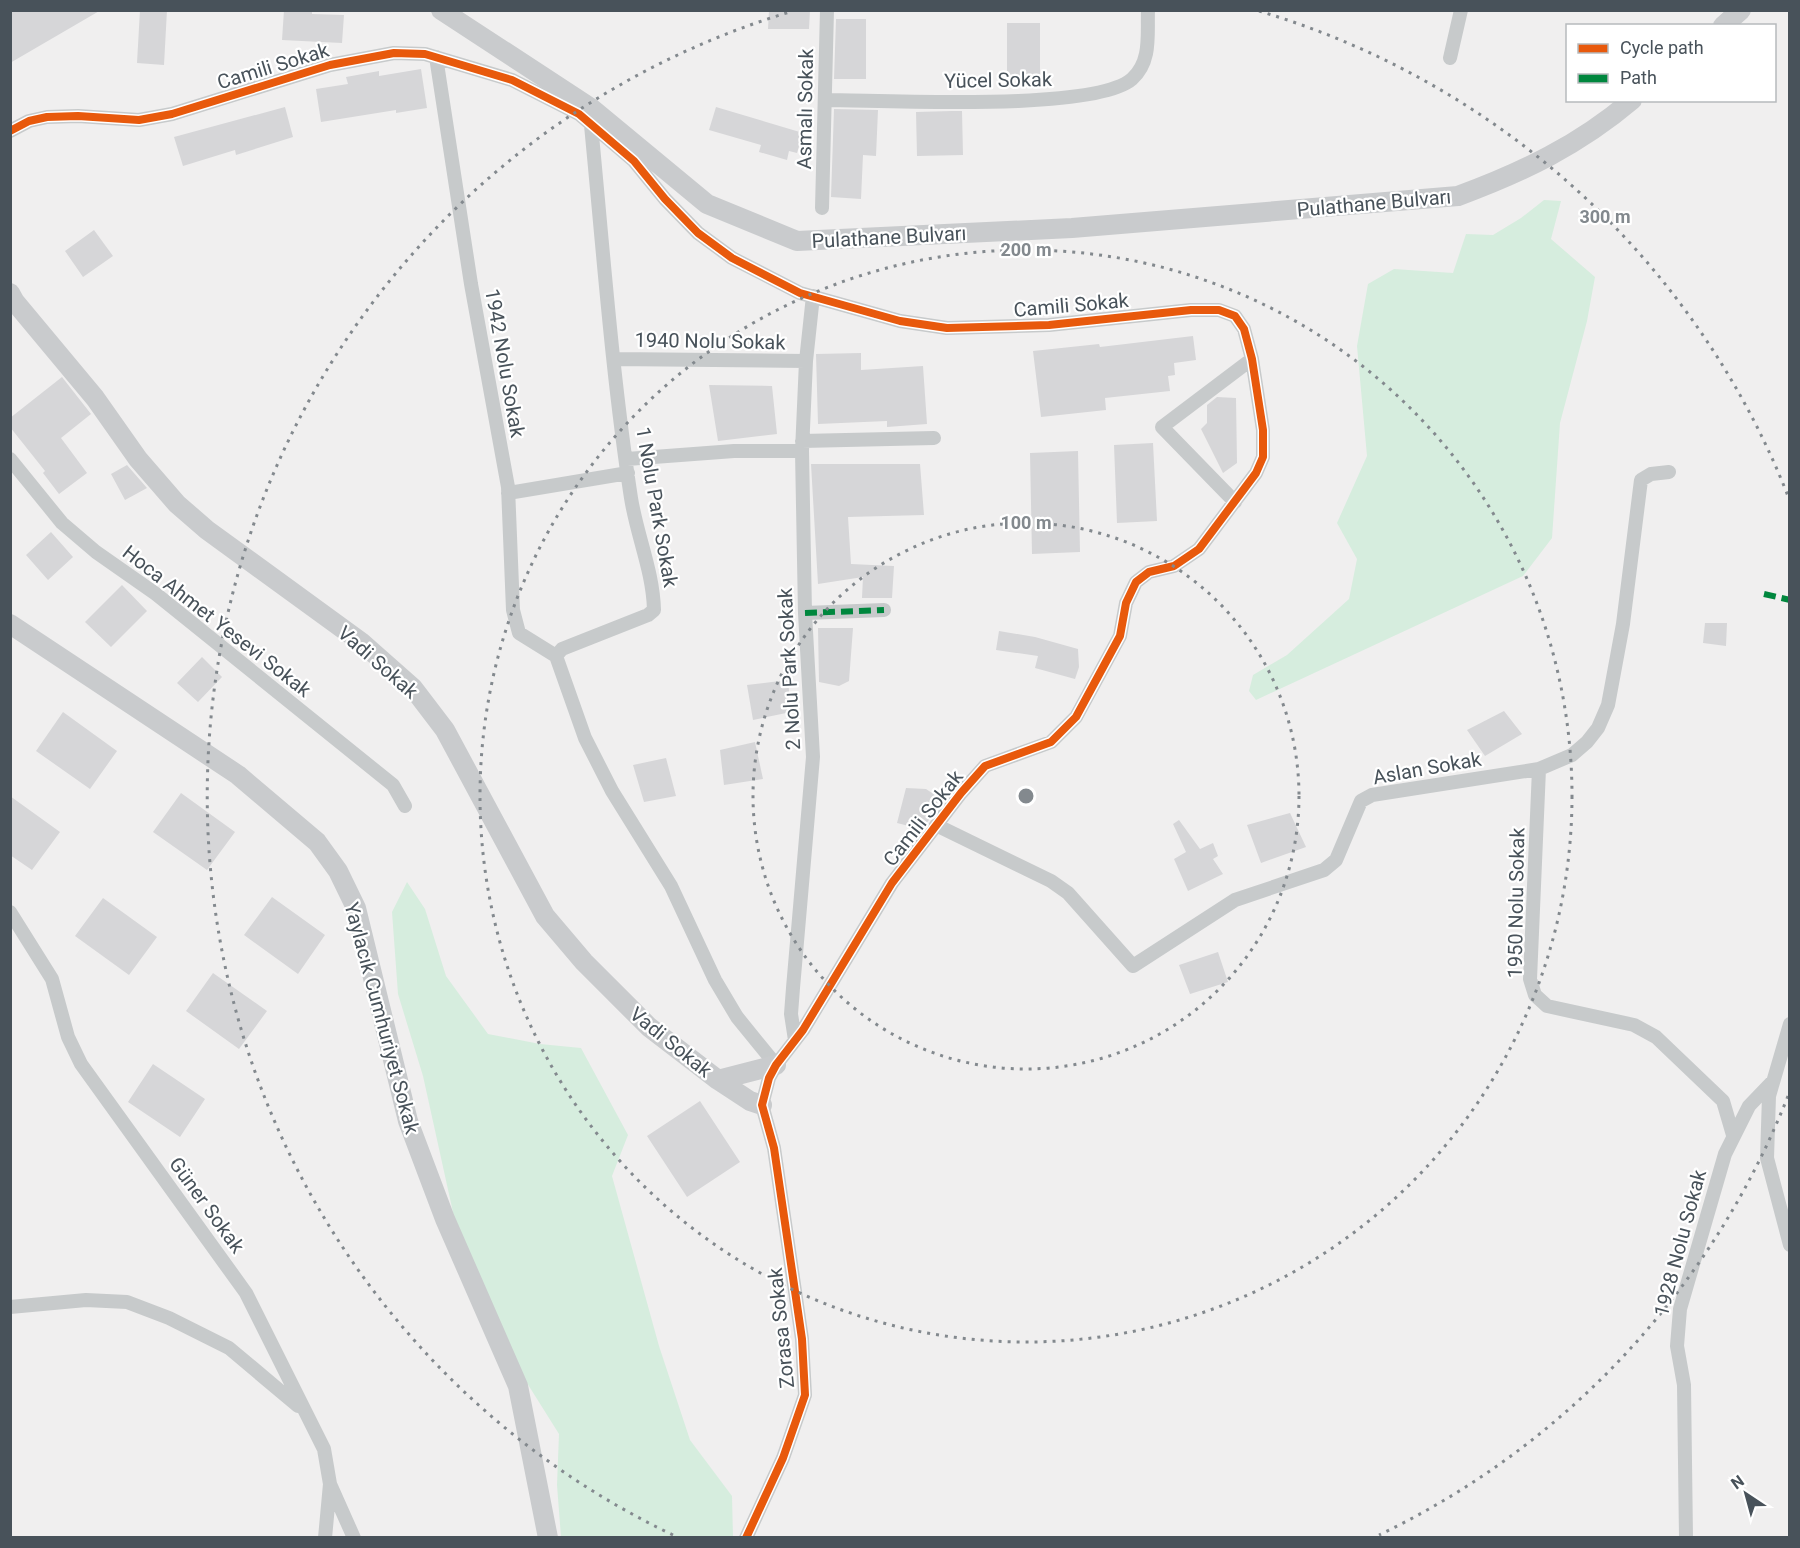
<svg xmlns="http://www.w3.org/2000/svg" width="1800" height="1548" font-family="Roboto,sans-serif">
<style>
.green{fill:#d6edde}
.building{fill:#d6d6d8}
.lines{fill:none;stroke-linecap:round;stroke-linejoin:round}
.street{stroke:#c7cacb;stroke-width:14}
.secondary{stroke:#c9cbcd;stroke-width:20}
.quiet{stroke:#00873e;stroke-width:6;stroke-dasharray:12 6;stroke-linecap:butt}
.cycleway-casing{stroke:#fff;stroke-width:11}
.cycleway{stroke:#e8590c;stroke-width:8}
.ring{fill:none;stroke:#83898e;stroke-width:3;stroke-dasharray:3 6}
.labels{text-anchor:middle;stroke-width:4.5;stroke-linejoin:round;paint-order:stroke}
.street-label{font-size:20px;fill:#48525a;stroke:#fff}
.centre{fill:#83898e;stroke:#fff;stroke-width:3}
.ring-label{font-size:18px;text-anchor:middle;font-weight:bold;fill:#83898e;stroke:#fff;stroke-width:4.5;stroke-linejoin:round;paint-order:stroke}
</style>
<rect width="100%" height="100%" fill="#f0efef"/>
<path class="green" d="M1544,200L1561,201L1551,239L1595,277L1587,321L1560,423L1552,538L1523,576L1256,700L1249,691L1253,675L1287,655L1349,599L1357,559L1337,523L1367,456L1357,346L1368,284L1394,269L1453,273L1466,234L1493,235L1521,218Z
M407,882L425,909L446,976L488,1034L540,1044L581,1048L628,1135L612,1176L659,1346L690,1440L732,1496L733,1537H561L557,1485L559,1434L471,1294L423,1076L398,994L392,912Z"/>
<path class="building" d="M10,10H101L10,63Z
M140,10H167L164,65L137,63Z
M284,10H312V14L344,15L342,43L282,40Z
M769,10H810L809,29H768Z
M836,19H866V79H834Z
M1007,23H1040V80H1007Z
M421,69L427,108L396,113V110L321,122L316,89L348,84L346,77L379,71V76Z
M285,107L293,137L236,155L235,150L183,166L174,137Z
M716,107L803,133L797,153L789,151L787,160L759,152L761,145L709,130Z
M834,109L878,110L876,156L863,155L861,199L831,197Z
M952,111H962L963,155L917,156L916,112Z
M94,230L113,256L83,277L65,251Z
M1193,336L1196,360L1174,363L1175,375L1168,376L1170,391L1105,398L1106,410L1041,417L1033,351L1099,344L1100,347Z
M861,353V370L923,366L927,424L887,427V421L818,424L816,354Z
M62,377L91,414L61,438L87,473L59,494L43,473L45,471L10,427V418Z
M709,385L772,386L777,434L718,441Z
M1217,397L1236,398L1237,463L1223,473L1201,429L1207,423V405Z
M1153,443L1157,521L1117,523L1114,445Z
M1078,451L1080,552L1032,554L1030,453Z
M811,464H920L924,515L848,517L851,564L894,566L892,598H862L863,577L818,584Z
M127,465L147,488L125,500L111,474Z
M51,532L73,557L48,580L26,555Z
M122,585L147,611L111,647L85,622Z
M1705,623H1727L1726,646L1703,643Z
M818,628H853L849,681L839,686L819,682Z
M999,631L1035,637L1078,649L1079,667L1075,679L1035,668L1038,656L996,650Z
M202,657L222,677L198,702L177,683Z
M788,680L791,712L753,720L747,685Z
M1504,711L1522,734L1485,756L1467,730Z
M63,712L117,751L90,789L36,751Z
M755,742L763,779L724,785L720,750Z
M666,758L676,796L644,802L633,765Z
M906,788L926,789L938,797L936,811L925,825L913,827L897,823Z
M181,793L235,832L207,870L153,832Z
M10,796L60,832L32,870L10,855Z
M1290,813L1306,847L1261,863L1247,825Z
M1179,820L1200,849L1213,843L1218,856L1213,859L1223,874L1188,891L1174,859L1186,852L1173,824Z
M272,897L325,935L298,974L244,935Z
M103,898L157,937L129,975L75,936Z
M1218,952L1228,982L1190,994L1179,965Z
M213,973L267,1011L239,1049L186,1011Z
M153,1064L205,1099L180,1137L128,1102Z
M700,1101L740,1162L687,1197L647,1136Z"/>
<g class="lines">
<path class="street" d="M436,57L471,284L508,487L513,610L519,633L556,656
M1450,58L1461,10
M825,100C883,100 1094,112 1132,79C1152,61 1147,34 1148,10
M591,125C603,249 612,374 631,498C637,536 653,571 654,610L648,615L562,649L556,656L585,738L612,791L671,886L715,980L737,1017L776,1065
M10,131L29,121L47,117L78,116L139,120L172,114L330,65L394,53L425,54L512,80L579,114L634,161L665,199L698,233L732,258L800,293L900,321L947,328L1049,325L1191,310H1219L1235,316L1244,329L1252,359L1263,430V457L1256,473L1199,549L1174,566L1149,572L1136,582L1126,603L1120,636L1076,717L1051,742L985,766L961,793L892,883L803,1030L776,1065L769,1078L762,1105L774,1148L802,1339L805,1395L783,1458L746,1538
M822,208L827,10
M614,359L806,361
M802,441L934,438
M10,459L62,523L96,552L156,594L393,785L405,806
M627,459L734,451H802
M508,493L628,473
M1235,502L1162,427L1252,359
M805,613L884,610
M1539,769L1530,979L1535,995L1547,1006L1634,1025L1656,1037L1723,1101L1733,1135
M938,826L1051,881L1068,893L1133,966L1235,900L1324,870L1336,860L1361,801L1372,795L1539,769L1572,755L1587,742L1598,728L1608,705L1623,624L1641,480L1651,474L1669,472
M10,912L52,979L68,1037L81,1064L246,1293L324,1449L330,1484L325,1538
M1790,1024L1769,1096L1767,1158L1790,1245
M795,1040L791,1014L793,988L813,757L805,613L802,451L806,361L813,296
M10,1307L86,1300L127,1302L169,1318L229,1348L298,1406
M330,1484L354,1538
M1686,1538L1684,1385L1677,1346L1680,1309L1725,1154L1749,1106L1773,1081"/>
<path class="secondary" d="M441,10L591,108L707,204L797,241L1072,228L1458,196C1523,172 1579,145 1632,100
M1723,26L1741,10
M10,293L15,302L95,398L138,459L177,504L207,530L361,642L413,688L445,730L545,916L584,962L649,1027L718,1080L750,1101L762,1105
M10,624L238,775L317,842L338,871L356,908L408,1121L445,1219L518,1386L548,1538
M718,1080L776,1065"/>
<path class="quiet" d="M1764,594L1790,600
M805,613L884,610"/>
<defs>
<path id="cycleway" d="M10,131L29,121L47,117L78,116L139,120L172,114L330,65L394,53L425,54L512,80L579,114L634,161L665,199L698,233L732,258L800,293L900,321L947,328L1049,325L1191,310H1219L1235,316L1244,329L1252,359L1263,430V457L1256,473L1199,549L1174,566L1149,572L1136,582L1126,603L1120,636L1076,717L1051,742L985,766L961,793L892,883L803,1030L776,1065L769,1078L762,1105L774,1148L802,1339L805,1395L783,1458L746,1538"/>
</defs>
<use href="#cycleway" class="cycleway-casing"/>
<use href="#cycleway" class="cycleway"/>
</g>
<g class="ring">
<circle cx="1026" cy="796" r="273"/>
<circle cx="1026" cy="796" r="546"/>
<path d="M1788 1096A819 819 0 0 1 1379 1535M673 1535A819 819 0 0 1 793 11M1259 11A819 819 0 0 1 1788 496"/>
</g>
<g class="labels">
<g class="street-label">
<text transform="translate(273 66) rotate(-17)" y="7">Camili Sokak</text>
<text transform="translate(998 80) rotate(-1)" y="7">Yücel Sokak</text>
<text transform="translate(805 109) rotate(-89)" y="7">Asmalı Sokak</text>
<text transform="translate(1374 203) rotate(-5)" y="7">Pulathane Bulvarı</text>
<text transform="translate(889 237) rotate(-3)" y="7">Pulathane Bulvarı</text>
<text transform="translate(1071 305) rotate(-5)" y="7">Camili Sokak</text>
<text transform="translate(710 341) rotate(1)" y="7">1940 Nolu Sokak</text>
<text transform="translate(505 363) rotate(80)" y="7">1942 Nolu Sokak</text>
<text transform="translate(657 507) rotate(80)" y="7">1 Nolu Park Sokak</text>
<text transform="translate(217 621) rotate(38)" y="7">Hoca Ahmet Yesevi Sokak</text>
<text transform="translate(378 662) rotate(41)" y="7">Vadi Sokak</text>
<text transform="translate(789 669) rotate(-93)" y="7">2 Nolu Park Sokak</text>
<text transform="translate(1427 768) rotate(-10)" y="7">Aslan Sokak</text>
<text transform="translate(923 818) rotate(-52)" y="7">Camili Sokak</text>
<text transform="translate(1516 903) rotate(-89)" y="7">1950 Nolu Sokak</text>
<text transform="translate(382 1018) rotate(75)" y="7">Yaylacık Cumhuriyet Sokak</text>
<text transform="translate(671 1042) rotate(39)" y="7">Vadi Sokak</text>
<text transform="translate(207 1205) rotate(54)" y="7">Güner Sokak</text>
<text transform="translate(1680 1243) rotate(-75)" y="7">1928 Nolu Sokak</text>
<text transform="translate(781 1328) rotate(-96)" y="7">Zorasa Sokak</text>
</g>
</g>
<circle cx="1026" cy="796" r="9" class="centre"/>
<g class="ring-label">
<text x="1605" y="223">300 m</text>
<text x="1026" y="256">200 m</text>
<text x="1026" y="529">100 m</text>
</g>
<rect width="1800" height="1548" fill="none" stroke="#48525a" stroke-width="24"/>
<rect x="1566" y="24" width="210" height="78" fill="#ffffff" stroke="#b6babd" stroke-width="1.5"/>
<rect x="1578" y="44" width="30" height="9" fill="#e8590c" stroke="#b6babd" stroke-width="1.5"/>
<text x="1620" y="54" font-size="18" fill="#48525a">Cycle path</text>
<rect x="1578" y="74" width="30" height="9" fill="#00873e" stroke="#b6babd" stroke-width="1.5"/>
<text x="1620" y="84" font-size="18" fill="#48525a">Path</text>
<g transform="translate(1746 1494) rotate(324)" stroke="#ffffff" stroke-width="4.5" paint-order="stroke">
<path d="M0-4.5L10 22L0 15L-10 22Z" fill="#48525a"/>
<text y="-9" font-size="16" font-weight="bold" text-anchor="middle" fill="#48525a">N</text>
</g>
</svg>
